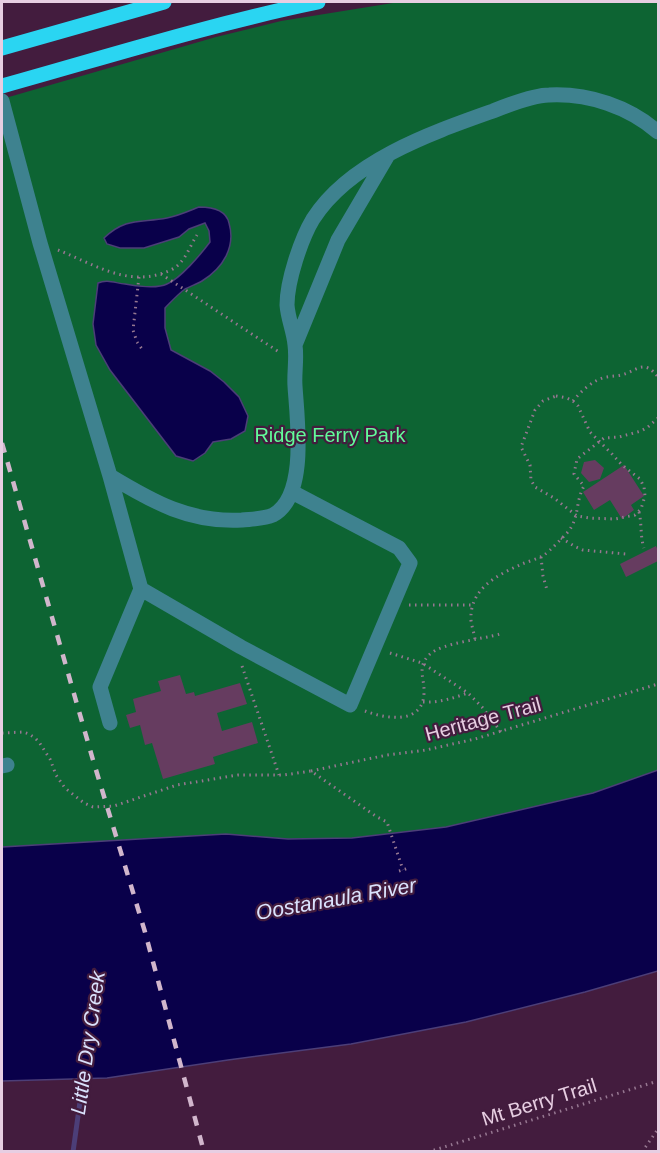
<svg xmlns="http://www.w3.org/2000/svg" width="660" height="1153" font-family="Helvetica,sans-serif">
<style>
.green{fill:#0d6433}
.water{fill:#09004a;stroke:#4c3e78;stroke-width:1.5}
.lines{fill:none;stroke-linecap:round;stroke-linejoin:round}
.stream{stroke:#4c3e78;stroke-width:5}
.building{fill:#663c60}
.path{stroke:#967791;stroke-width:3;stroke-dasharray:1.5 4.5;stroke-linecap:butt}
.minor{stroke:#3e828f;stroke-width:15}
.major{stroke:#2ad5f2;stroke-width:15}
.rail{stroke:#d1b6cc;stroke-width:4.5;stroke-dasharray:10 10;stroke-linecap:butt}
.labels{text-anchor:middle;stroke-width:4.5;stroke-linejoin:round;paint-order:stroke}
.park-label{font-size:20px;fill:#62fb9a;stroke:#431c3e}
.street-label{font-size:20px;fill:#e7cee2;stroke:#431c3e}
.water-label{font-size:21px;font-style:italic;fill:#dae2fd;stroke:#431c3e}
</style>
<rect width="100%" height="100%" fill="#431c3e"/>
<path class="green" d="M399,2H658V770L593,793L446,827L352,838L288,839L226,834L2,847V99L216,37L281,21Z"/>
<path class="water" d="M199,207C211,207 226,210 229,223C236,247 223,268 202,281C197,284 191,286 185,289C178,294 171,302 165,308V328L171,350L210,371L224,382L239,397L248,416L245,431L231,439L213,442L205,453L193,461L176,456L110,370L96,345L93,324L98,283C107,279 115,283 125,284C135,286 157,289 167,284C180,279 201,254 210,242L209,231L205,223L189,229L179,237L144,248H120L107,244L104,238C126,217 141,223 167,218C178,216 189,211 199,207Z
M658,770V971L585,992L466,1022L351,1044L228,1060L107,1078L2,1081V847L226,834L288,839L352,838L446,827L593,793Z"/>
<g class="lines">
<path class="stream" d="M73,1152L84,1073"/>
</g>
<path class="building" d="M595,460L604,468L600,479L589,482L581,473L584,462Z
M624,465L644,496L631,505L634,510L622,519L610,500L594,510L583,492Z
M656,546L658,551V561L626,577L620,564Z
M180,675L186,694L194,692L195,696L240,683L247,704L217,713L222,731L252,722L258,743L213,757L215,764L163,779L152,743L145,745L140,725L130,728L126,715L136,712L133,699L161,691L158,681Z"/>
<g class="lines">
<path class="path" d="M58,250C91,263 124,285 160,274C167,272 175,269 180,263C187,256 191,244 197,235
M161,274L279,352
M139,277L133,330L137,342L142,349
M556,396L567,398L573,401L578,406L590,432L612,454L622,465L640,479L644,487L645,496L641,509L635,515L615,519L589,518L577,516L554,498L535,487L531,480L530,465L521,447L535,410L543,401Z
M573,401C581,391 594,379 607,377C612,376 617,376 621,375C638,371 643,358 658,377
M639,512C642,524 640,536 644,548
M561,538L576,547L583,550L626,554
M541,557L543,576L547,590
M409,605H473
M475,639C474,633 472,627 471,621C469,589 497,575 522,564C529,561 538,559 544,555C551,550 561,539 567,533C580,518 575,502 584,486L574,474L577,459L604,438L619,437L641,431L648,427L658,418
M390,653L422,663L468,693L482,707L501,732
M242,666L279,775
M423,702C439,703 453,698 468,693
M365,711C386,719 423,725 424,693C425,679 416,667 430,654C442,643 483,639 500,634
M2,733L23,732L29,734L35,738L39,742L50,759L56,775L65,788L84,803L93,807L114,806L177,785L238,775H284L311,771L377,817L387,822L403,870
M311,771L387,755L426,750L475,739L658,684
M399,871L409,868
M428,1152L658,1081
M642,1152L658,1129"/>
<path class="minor" d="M2,101L40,243L110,476C153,502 190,523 242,520C251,519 264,519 273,515C308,496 297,419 295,386C294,373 297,359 295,345C294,332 288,319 287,305C287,281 301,239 313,219C350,161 431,133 493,111C508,105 534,95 549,95C589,93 629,107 658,132
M295,345L338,240L388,155
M141,589L241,647L350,705L410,563L399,548L292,492
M110,723L100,687L141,589L110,476
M2,766L7,765"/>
<path class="major" d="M2,48L164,2
M2,86C106,57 211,24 318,2"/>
<path class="rail" d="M2,443L93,760L145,932L204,1152"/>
</g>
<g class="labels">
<g class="park-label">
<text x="330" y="442">Ridge Ferry Park</text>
</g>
<g class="street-label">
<text transform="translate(483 719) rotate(-15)" y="7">Heritage Trail</text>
<text transform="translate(539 1102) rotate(-17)" y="7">Mt Berry Trail</text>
</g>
<g class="water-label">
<text transform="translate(336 899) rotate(-10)" y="7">Oostanaula River</text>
<text transform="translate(88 1043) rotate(-82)" y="7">Little Dry Creek</text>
</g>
</g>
<rect width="660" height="1153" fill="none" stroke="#e7cee2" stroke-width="6"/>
</svg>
